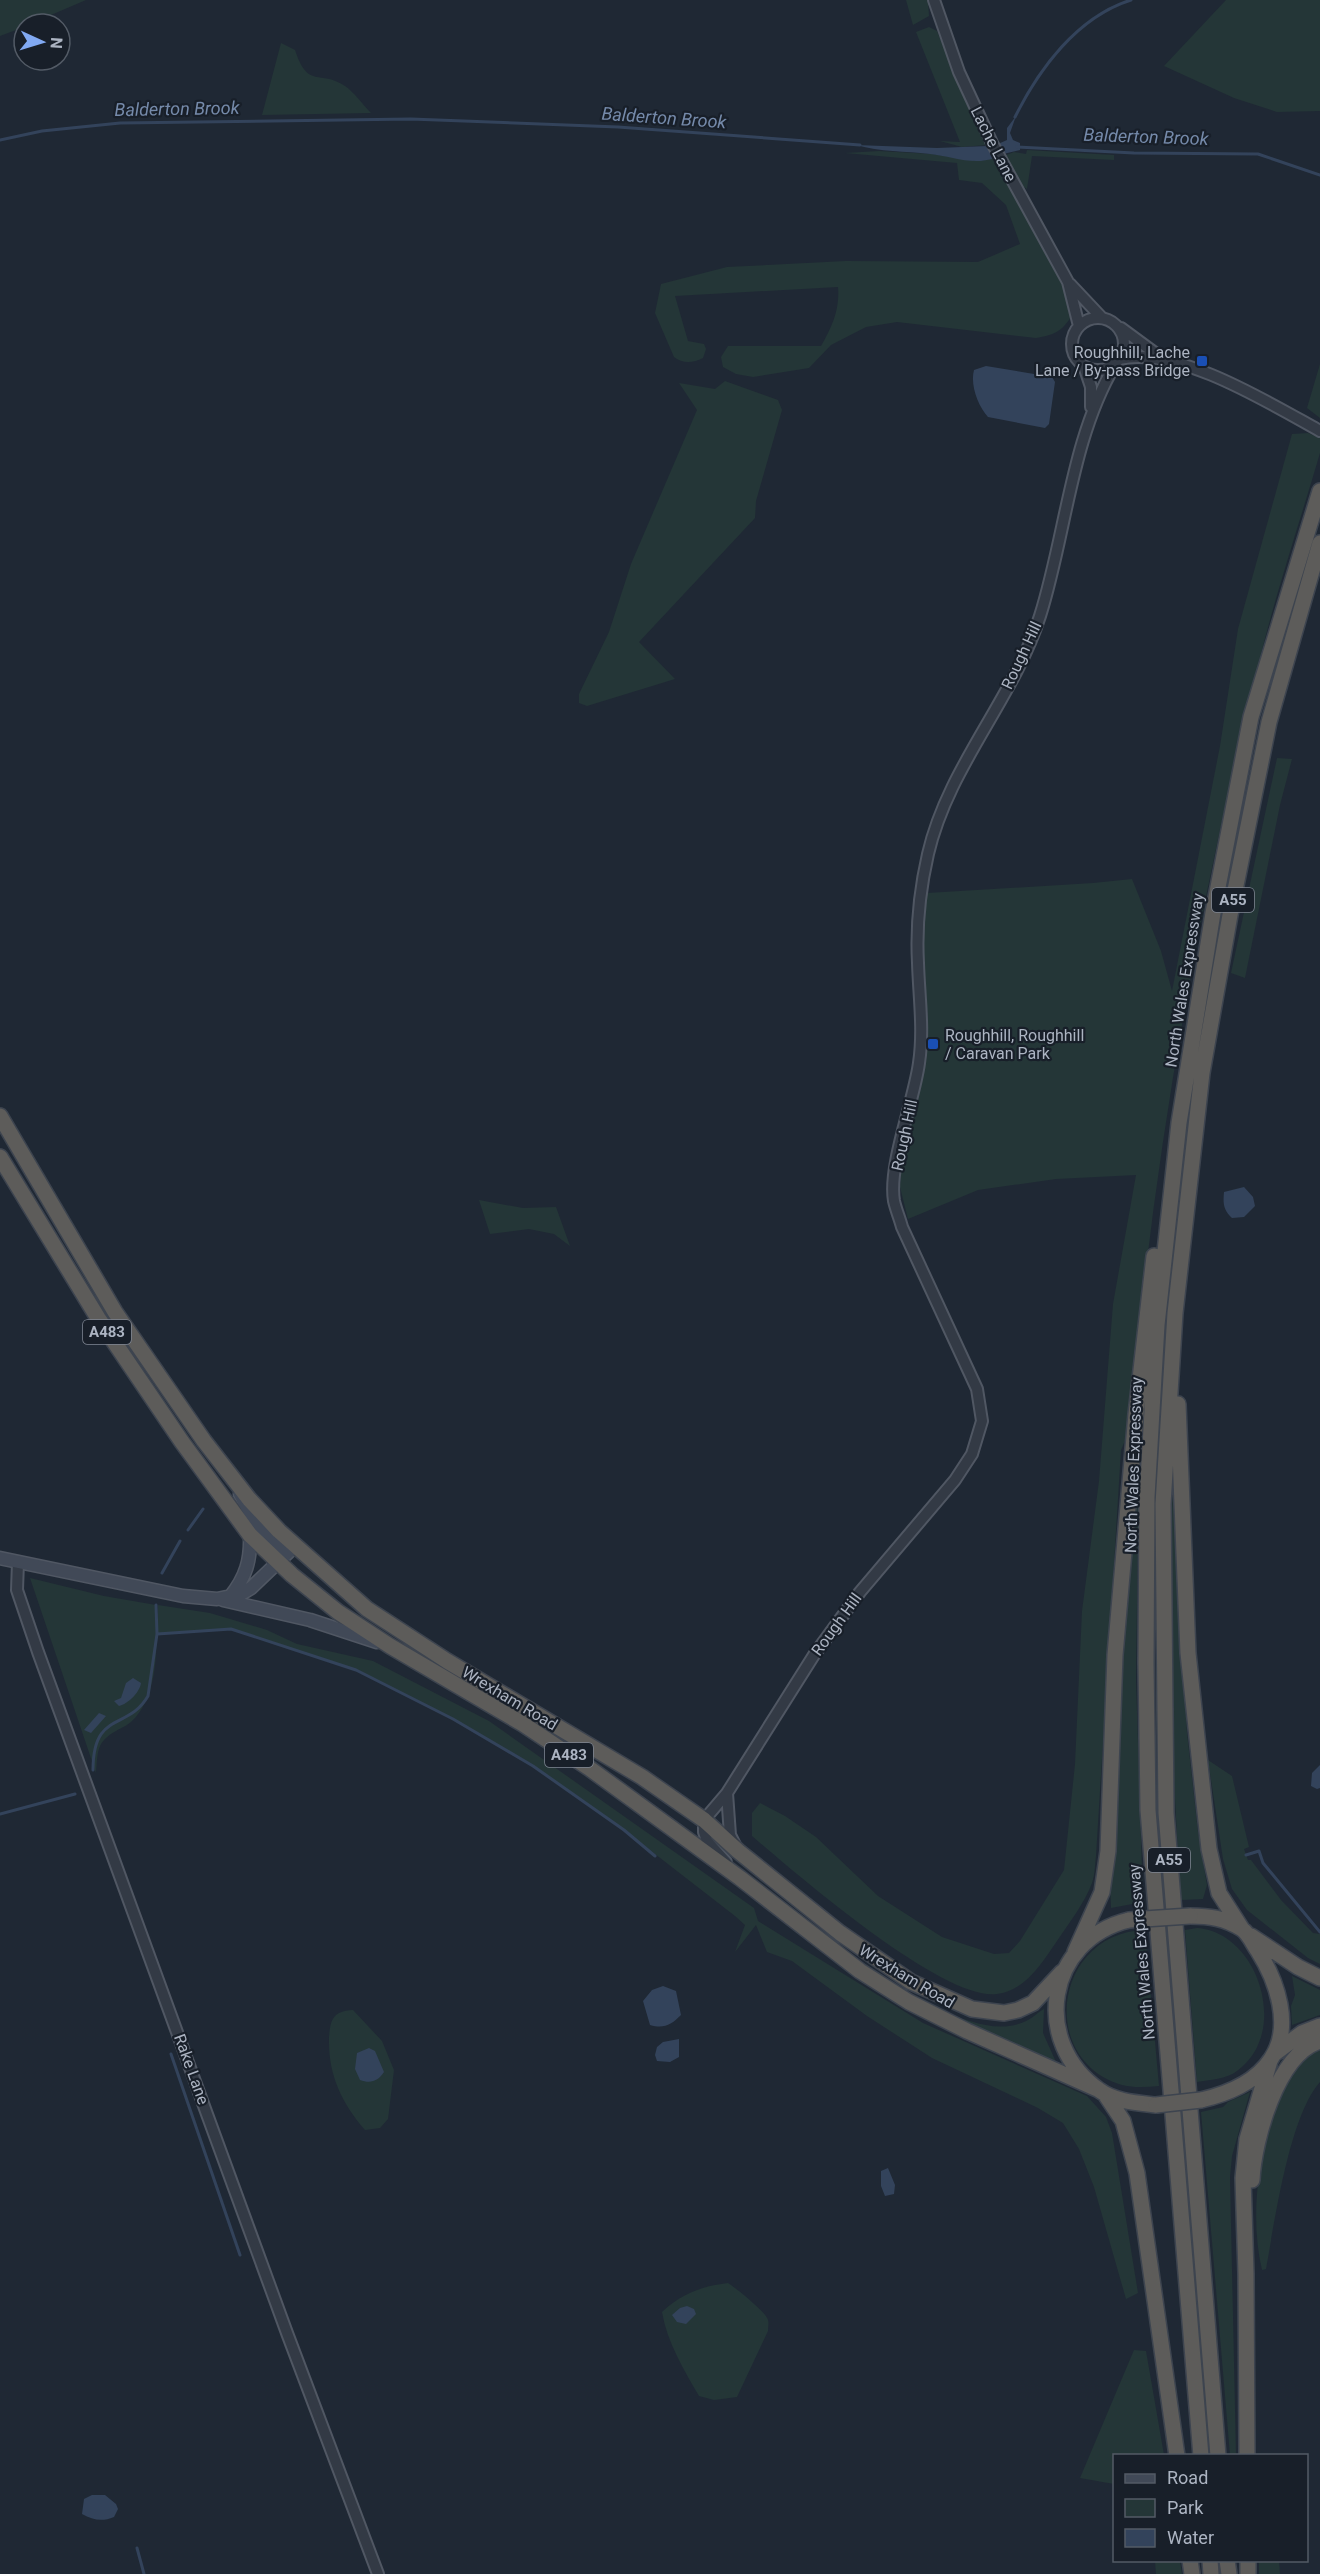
<svg xmlns="http://www.w3.org/2000/svg" width="1320" height="2574" font-family="Roboto,sans-serif">
<style>
.green{fill:#243637}
.water{fill:#33435b}
.lines{fill:none;stroke-linecap:round;stroke-linejoin:round}
.stream{stroke:#33435b;stroke-width:3}
.tertiary-casing{stroke:#505763;stroke-width:14}
.secondary-casing{stroke:#505763;stroke-width:15}
.trunk-casing{stroke:#3d444f;stroke-width:18}
.tertiary{stroke:#333a45;stroke-width:10}
.secondary{stroke:#414957;stroke-width:12}
.trunk{stroke:#5d5c5a;stroke-width:15}
.trunk-bridge-casing{stroke:#3d444f;stroke-width:18;stroke-linecap:butt}
.trunk-bridge{stroke:#5d5c5a;stroke-width:15}
.transit-dot{fill:#1a4fb4;stroke:#181f29;stroke-width:2}
.labels{text-anchor:middle;stroke-width:4.5;stroke-linejoin:round;paint-order:stroke}
.shield{fill:#181f29;stroke:#808794;stroke-width:1.5}
.shield-label{font-size:15px;font-weight:bold;fill:#acb4c2}
.street-label{font-size:16px;fill:#acb4c2;stroke:#181f29}
.poi-label{font-size:16px;fill:#acb4c2;stroke:#181f29;text-anchor:end}
.water-label{font-size:18px;font-style:italic;fill:#758aaa;stroke:#181f29}
</style>
<rect width="100%" height="100%" fill="#1f2834"/>
<path class="green" d="M0,0H86L30,24H24V27L0,36Z
M906,0H928L929,16L913,25Z
M1226,0H1320V111L1277,112L1234,98L1164,66Z
M929,27L937,31L957,80L987,145L962,147L940,141L960,142L916,32Z
M281,43L295,50C308,90 320,69 345,86C354,92 363,105 371,113L262,115Z
M1027,150L1114,155V160L1032,156L1027,189L1018,183L1004,156L1014,152L1026,154Z
M879,151L932,154L980,161L994,158L1061,280L1071,317C1061,332 1054,335 1036,338L897,322L866,327L831,345L809,368L753,377L736,374L723,367L721,357L728,346H821C832,327 840,309 838,287L675,296L688,341L704,344L706,349L703,358C693,363 683,364 674,357L655,313L661,284L727,267L846,261L978,262L1020,244L1006,205L982,183L959,180L957,163L845,153Z
M1320,364V418L1307,408Z
M725,381L778,400L782,410L756,501L755,518L639,642L675,679L587,706L579,703V694L609,632L631,564L697,410L679,383L715,389Z
M1308,433L1320,438V453C1301,518 1279,583 1262,650C1198,905 1151,1166 1130,1429L1121,1450L1096,1856C1095,1864 1095,1875 1092,1883C1084,1904 1069,1923 1057,1941C1042,1963 1026,1990 997,1994C944,2002 795,1873 752,1836V1813L760,1803L785,1816L816,1837L878,1896L942,1937L994,1954L1009,1953L1020,1941L1064,1870L1075,1764L1082,1611L1099,1481L1113,1304L1136,1175L1056,1179L978,1190L908,1219L900,1187L902,1159L926,1061L928,1026L923,940L927,893L1093,883L1132,879L1161,951L1172,991L1220,746L1238,629L1292,434Z
M1277,758L1292,759L1280,805L1245,978L1231,973Z
M479,1200L523,1208L556,1207L570,1246L554,1234L529,1229L490,1234Z
M1139,1451L1136,1680L1143,1902L1111,1908L1110,1880L1124,1607Z
M1173,1488L1187,1733L1198,1832L1207,1885L1203,1899L1181,1900C1172,1763 1165,1626 1173,1488Z
M30,1578L104,1596L156,1605C157,1641 160,1694 132,1721C128,1725 121,1728 116,1731C96,1742 98,1752 96,1773Z
M158,1605L210,1613L267,1630L297,1644L373,1661L489,1721L754,1908L758,1921L923,2023L1087,2096L1106,2117L1112,2133L1138,2293L1126,2299L1094,2187L1079,2149L1063,2123L1038,2108L932,2058L867,2016L792,1961L767,1952L756,1925L735,1952L745,1925L735,1916L624,1830L533,1766L453,1719L356,1670L231,1629L158,1634Z
M1208,1760L1232,1776L1249,1847L1244,1849L1248,1860H1251L1281,1900L1313,1933L1320,1934V1964L1308,1958L1247,1910L1232,1889L1223,1859Z
M1197,1928C1258,1932 1291,2032 1237,2071C1227,2079 1209,2080 1197,2082L1185,1930Z
M1145,1930L1159,2086C1147,2087 1134,2088 1122,2085C1037,2060 1054,1933 1145,1930Z
M1292,1976L1320,1990V2015L1292,2025L1291,2006L1295,1995Z
M1044,2009L1043,2033L1056,2062L942,2011C969,2021 1000,2035 1028,2020C1034,2017 1038,2012 1044,2009Z
M353,2010L382,2041L394,2070L388,2119L380,2128L365,2130C341,2102 328,2074 329,2037C330,2028 330,2018 339,2013C343,2011 349,2010 353,2010Z
M1320,2047V2082C1289,2117 1275,2221 1266,2269L1262,2270C1248,2211 1260,2133 1289,2080C1291,2075 1294,2068 1298,2064C1303,2057 1313,2052 1320,2047Z
M1250,2092L1232,2156L1230,2177L1236,2455H1230L1201,2112L1223,2107L1228,2102Z
M728,2283C736,2288 767,2313 768,2320C769,2324 768,2327 768,2331L737,2397L714,2400L699,2396C684,2370 667,2342 662,2312C681,2294 702,2286 728,2283Z
M1134,2350L1146,2351L1164,2455L1114,2456V2484L1080,2478Z
M1155,2561H1180L1182,2574H1156Z
M1259,2561H1279L1280,2574H1259Z"/>
<path class="water" d="M1016,116L1010,133L1013,140L1020,143V150L1003,154L998,144L1007,140V128Z
M856,145L937,148L988,146L994,158C974,166 950,156 930,154C904,151 881,152 856,145Z
M986,366L1052,377L1055,382L1049,424L1045,428L988,417C978,406 970,385 974,370Z
M1244,1187L1253,1197L1255,1206L1244,1217L1232,1218C1223,1210 1223,1203 1224,1192Z
M133,1678L141,1683C140,1692 128,1704 119,1706L114,1701L121,1698L126,1683Z
M99,1713L106,1716L91,1733L84,1730Z
M1320,1765V1788L1317,1789L1311,1786L1312,1773Z
M663,1986L676,1991L681,2015C671,2025 664,2029 650,2025L643,2001L652,1990Z
M679,2039V2057L670,2062L657,2061L655,2055L657,2047L663,2042Z
M369,2048L375,2051L384,2072C378,2081 371,2084 360,2080L355,2069L357,2053Z
M888,2168L895,2185L894,2194L885,2196L881,2186V2171Z
M687,2306L694,2309L696,2314L686,2324L677,2322L672,2315L680,2308Z
M92,2495H105L116,2504L118,2509L114,2517C102,2522 93,2520 82,2514L84,2499Z"/>
<g class="lines">
<path class="stream" d="M1015,117C1039,69 1077,17 1131,0
M0,140L42,131L120,123L411,119L618,127L860,145
M1017,147L1134,153L1258,154L1320,175
M188,1530L203,1509
M162,1573L180,1541
M157,1634L231,1629L356,1670L453,1719L533,1766L624,1830L655,1856
M93,1770C93,1710 128,1731 148,1696L157,1634L156,1605
M0,1814L75,1794
M1246,1855L1259,1851L1263,1863L1320,1932
M171,2054L240,2255
M137,2548L144,2574"/>
<defs>
<path id="tertiary" d="M934,0L959,72L992,143L1068,282L1079,326
M1070,284L1102,318
M1072 344a26 26 0 1 1 52 0a26 26 0 1 1-52 0Z
M1121,328L1159,356
M1120,359C1176,345 1271,404 1320,431
M1084,366L1091,387V407
M18,1562L17,1590L38,1652L287,2333L378,2574
M727,1793L730,1835L735,1845
M726,1862L707,1841L704,1832V1820L727,1793L814,1655L860,1592L955,1480L972,1454L982,1421L977,1389L902,1227C900,1219 896,1210 894,1201C888,1165 914,1101 919,1063C924,1030 919,996 918,963C916,927 920,889 928,854C948,767 1013,700 1040,616C1066,534 1071,439 1115,365"/>
<path id="secondary" d="M240,1494L252,1517L285,1555
M0,1558L183,1596L217,1599L241,1594L251,1588L295,1546
M230,1597C246,1577 251,1560 250,1535
M223,1600L310,1620L377,1642"/>
<path id="trunk" d="M0,1116L115,1312L204,1441L249,1499L279,1531L367,1609L447,1661L642,1777L704,1820L738,1851L840,1933L911,1982L972,2009L1004,2013L1018,2010L1033,2003L1062,1972
M0,1157L98,1318L182,1442L250,1535L292,1575L338,1612L390,1646L523,1724L589,1768L740,1878L860,1971L909,2002L967,2031L1097,2089
M1178,1404L1188,1653L1209,1849L1219,1893L1242,1929
M1190,1916C1209,1916 1225,1918 1242,1929C1249,1934 1253,1944 1258,1951C1277,1981 1293,2027 1271,2059C1256,2082 1227,2094 1201,2100
M1129,1920C1046,1940 1031,2042 1099,2090C1115,2102 1138,2103 1156,2105
M1251,1936L1298,1967L1320,1978
M1075,1952L1102,1892L1108,1851L1115,1655L1136,1414L1154,1256
M1274,2054L1302,2033L1320,2026
M1105,2094L1123,2121L1137,2173L1177,2456
M1252,2180C1254,2140 1277,2054 1320,2041
M1201,2456L1148,1810L1146,1663L1147,1497L1157,1325L1179,1123L1213,913L1251,717L1320,491
M1218,2456L1166,1813L1163,1504L1175,1313L1202,1073L1230,915L1269,722L1320,543
M1247,2456L1246,2274L1243,2178L1247,2139L1270,2061
M1190,2560L1192,2574
M1210,2560L1211,2574
M1227,2560L1229,2574
M1248,2560V2574"/>
</defs>
<use href="#tertiary" class="tertiary-casing"/>
<use href="#secondary" class="secondary-casing"/>
<use href="#trunk" class="trunk-casing"/>
<use href="#tertiary" class="tertiary"/>
<use href="#secondary" class="secondary"/>
<use href="#trunk" class="trunk"/>
<defs>
<path id="trunk-bridge" d="M1129,1920L1190,1916
M1156,2105L1201,2100"/>
</defs>
<use href="#trunk-bridge" class="trunk-bridge-casing"/>
<use href="#trunk-bridge" class="trunk-bridge"/>
</g>
<g class="transit-dot">
<rect x="1196" y="355" width="12" height="12" rx="3"/>
<rect x="927" y="1038" width="12" height="12" rx="3"/>
</g>
<g class="labels">
<g class="shield">
<rect x="1212" y="888" width="42" height="24" rx="4.5"/>
<rect x="83" y="1320" width="48" height="24" rx="4.5"/>
<rect x="545" y="1743" width="48" height="24" rx="4.5"/>
<rect x="1148" y="1848" width="42" height="24" rx="4.5"/>
</g>
<g class="shield-label">
<text x="1233" y="905">A55</text>
<text x="107" y="1337">A483</text>
<text x="569" y="1760">A483</text>
<text x="1169" y="1865">A55</text>
</g>
<g class="street-label">
<text transform="translate(994 144) rotate(63)" y="6">Lache Lane</text>
<text transform="translate(1021 655) rotate(-65)" y="6">Rough Hill</text>
<text transform="translate(1184 980) rotate(-81)" y="6">North Wales Expressway</text>
<text transform="translate(904 1135) rotate(-78)" y="6">Rough Hill</text>
<text transform="translate(1133 1465) rotate(-88)" y="6">North Wales Expressway</text>
<text transform="translate(836 1624) rotate(-54)" y="6">Rough Hill</text>
<text transform="translate(510 1698) rotate(31)" y="6">Wrexham Road</text>
<text transform="translate(1141 1952) rotate(-95)" y="6">North Wales Expressway</text>
<text transform="translate(907 1976) rotate(31)" y="6">Wrexham Road</text>
<text transform="translate(192 2069) rotate(70)" y="6">Rake Lane</text>
</g>
<g class="poi-label">
<text x="1190" y="358">Roughhill, Lache<tspan x="1190" dy="18">Lane / By-pass Bridge</tspan></text>
<text x="945" y="1041" text-anchor="start">Roughhill, Roughhill<tspan x="945" dy="18">/ Caravan Park</tspan></text>
</g>
<g class="water-label">
<text transform="translate(177 109) rotate(-1)" y="6">Balderton Brook</text>
<text transform="translate(664 118) rotate(4)" y="6">Balderton Brook</text>
<text transform="translate(1146 137) rotate(2)" y="6">Balderton Brook</text>
</g>
</g>
<rect x="1113" y="2454" width="195" height="108" fill="#181f29" stroke="#535b66" stroke-width="1.5"/>
<rect x="1125" y="2474" width="30" height="9" fill="#414957" stroke="#535b66" stroke-width="1.5"/>
<text x="1167" y="2484" font-size="18" fill="#acb4c2">Road</text>
<rect x="1125" y="2499" width="30" height="18" fill="#243637" stroke="#535b66" stroke-width="1.5"/>
<text x="1167" y="2514" font-size="18" fill="#acb4c2">Park</text>
<rect x="1125" y="2529" width="30" height="18" fill="#33435b" stroke="#535b66" stroke-width="1.5"/>
<text x="1167" y="2544" font-size="18" fill="#acb4c2">Water</text>
<g transform="translate(42 42) rotate(94)"><circle r="28" fill="#181f29" stroke="#535b66" stroke-width="1.5"/>
<path d="M0-4.5L10 22L0 15L-10 22Z" fill="#81a9f2"/>
<text y="-9" font-size="16" font-weight="bold" text-anchor="middle" fill="#acb4c2">N</text>
</g>
</svg>
